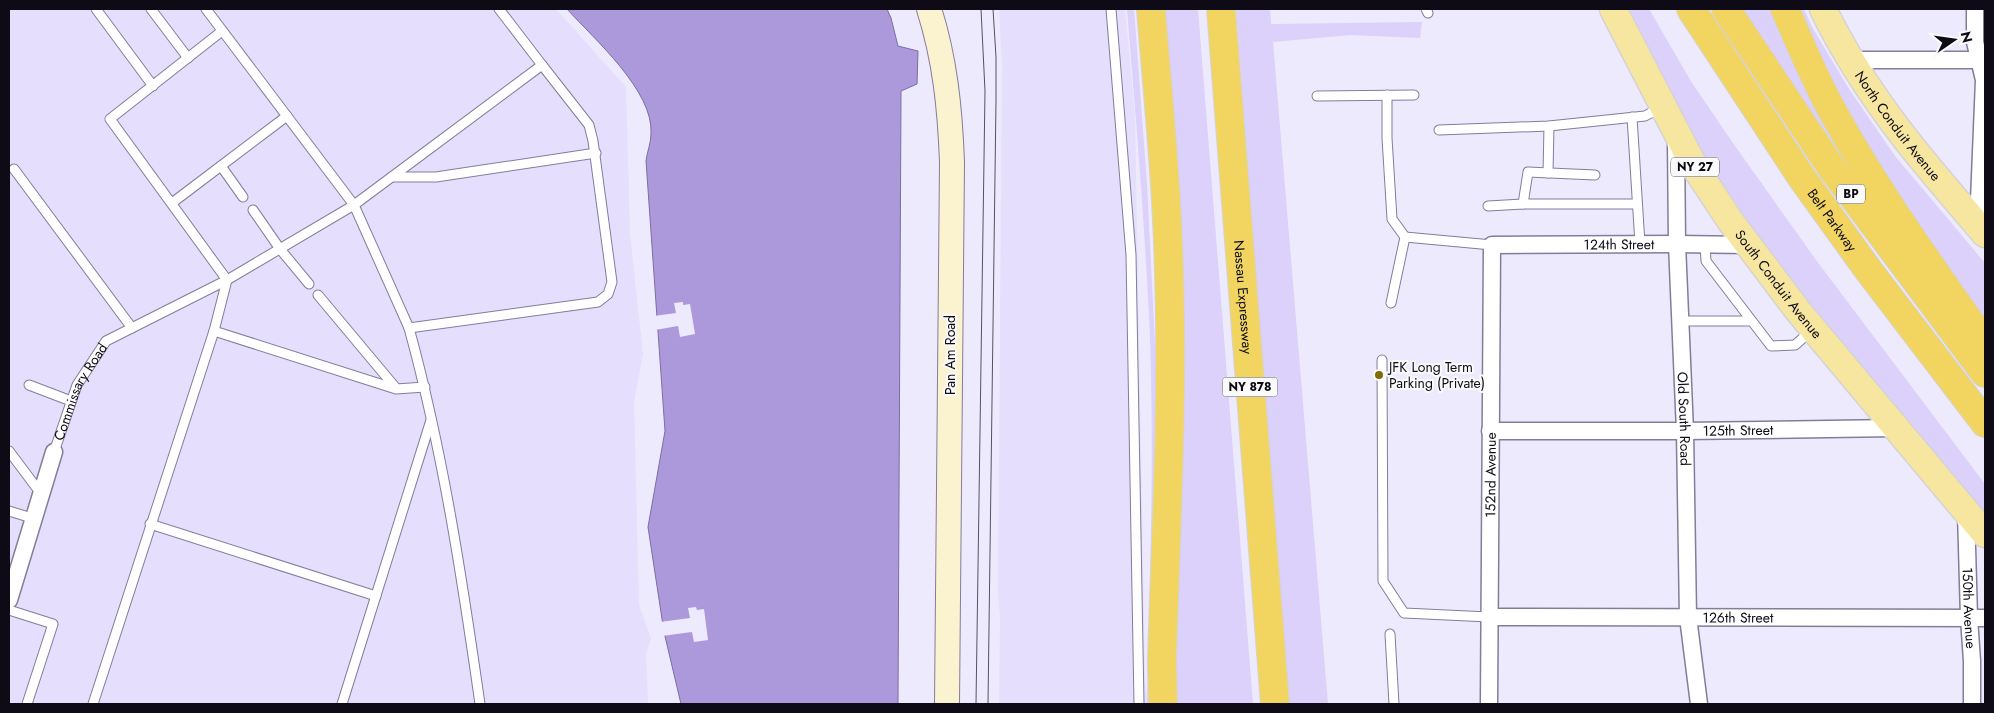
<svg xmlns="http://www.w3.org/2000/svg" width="1994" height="713" font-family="Jost,sans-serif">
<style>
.built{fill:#e5defd}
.green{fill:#dbd1fa}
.water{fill:#ab99dc;stroke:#7c6ea1}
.pier{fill:#eeeafd}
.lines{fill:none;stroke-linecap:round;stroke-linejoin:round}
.lane-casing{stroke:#837d99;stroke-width:11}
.street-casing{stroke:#837d99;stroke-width:19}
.secondary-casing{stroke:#837d99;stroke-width:26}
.primary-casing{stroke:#d4d3d5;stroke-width:29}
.highway-casing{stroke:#d4d3d5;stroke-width:30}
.lane{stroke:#fff;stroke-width:9}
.street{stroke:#fff;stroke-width:16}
.secondary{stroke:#fbf2d0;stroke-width:24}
.primary{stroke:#f7e6a0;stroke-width:26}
.highway{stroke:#f2d561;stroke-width:28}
.tram{stroke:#55525f;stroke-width:1}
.poi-dot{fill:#806c06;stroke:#fafafa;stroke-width:2}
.labels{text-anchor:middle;stroke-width:4;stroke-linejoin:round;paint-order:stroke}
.shield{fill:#fafafa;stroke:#55535a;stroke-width:1}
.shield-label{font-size:12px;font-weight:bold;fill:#0e0b16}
.street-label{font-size:14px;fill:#0e0b16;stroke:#fafafa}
.poi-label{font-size:14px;fill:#0e0b16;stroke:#fafafa;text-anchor:start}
</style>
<rect width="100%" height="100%" fill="#eeeafd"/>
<path class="built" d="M9,9H556L626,87L630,234L643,354L634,402L639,605L651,638L646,654L648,704H9Z
M999,9H1125L1135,116L1145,684L1148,704H999L1000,617L998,594L1002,64Z"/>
<path class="green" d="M1127,9H1134L1147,184L1158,403L1154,704H1147C1150,582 1154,459 1150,337C1145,227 1136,118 1127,9Z
M1159,9H1198L1253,704H1168Z
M1236,9H1270L1271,24L1422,22L1420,38L1351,35L1273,42L1328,704H1288Z
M1626,9H1649L1692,83L1735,146L1816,260L1985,484V519L1780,277L1702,163Z
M1739,9H1774L1844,150L1837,156Z
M1791,9H1804L1812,27L1849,89L1895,156L1985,263V333L1871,165Z"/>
<path class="water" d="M567,9H887L891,18L898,46L918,51L917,84L901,91L898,704H681L664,632L648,527L665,431L646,161C647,152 651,143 651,134C654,91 594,39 567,9Z"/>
<path class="pier" d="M683,302V305L690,304L695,334L680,337L678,326L655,330L654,316L676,313L674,303Z
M696,607L697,610L704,609L708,640L694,642L692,632L662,636L660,622L690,618L688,608Z"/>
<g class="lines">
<defs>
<g id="lane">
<path d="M96,9L153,86"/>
<path d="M151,9L188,58"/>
<path d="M206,9L354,205L409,328L598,302L608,294L612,282L593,141L589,125L542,65"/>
<path d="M1111,9L1131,255L1139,704"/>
<path d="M1426,9L1428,13"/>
<path d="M1387,95V138L1392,219L1405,237L1391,303"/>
<path d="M1317,96L1414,95"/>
<path d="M1632,117L1640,244"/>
<path d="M1439,130L1549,126L1645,116L1660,108"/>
<path d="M221,166L243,197"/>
<path d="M14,169L132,328"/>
<path d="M1548,173L1549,126"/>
<path d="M1595,175L1528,172L1523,204H1637"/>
<path d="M392,177H436L596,153"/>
<path d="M172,203L287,116"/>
<path d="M1488,206L1523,204"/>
<path d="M253,210L280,249L309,284"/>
<path d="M1405,237L1492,245"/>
<path d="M1705,244L1706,261L1771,346L1795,345L1811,331"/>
<path d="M318,295L395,387"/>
<path d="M1681,321H1751"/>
<path d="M409,328C443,452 462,578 480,704"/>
<path d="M214,331L396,389L425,387"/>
<path d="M1382,360L1383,581L1404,613L1489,617"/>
<path d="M29,385L71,401"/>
<path d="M9,451L42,495"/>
<path id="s1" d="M54,452L77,385L106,341L227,280L354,205L542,65L499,9"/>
<path d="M9,511L35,519"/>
<path d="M150,524L376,596"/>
<path d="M9,610L53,624L27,704"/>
<path d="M1390,634L1394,704"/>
<path d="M93,704L214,331L227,280L110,119L222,31"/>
<path d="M342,704L431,420"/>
</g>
<g id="street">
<path d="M1975,9V42L1984,80L1978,225"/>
<path d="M1851,60H1985"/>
<path id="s2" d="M1676,140L1677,244L1685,431L1688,617L1699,704"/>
<path id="s3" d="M1490,431H1685L1895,428"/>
<path id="s4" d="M1966,512L1969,618L1972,661V704"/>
<path d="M9,600L54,452"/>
<path id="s5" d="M1489,617L1985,618"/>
<path id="s6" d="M1489,704L1492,245L1677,244L1748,245"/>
</g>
<path id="secondary" d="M929,9C945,59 950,109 952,162L947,704"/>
<g id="primary">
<path id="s7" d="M1613,9L1694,166L1731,222L1799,312L1985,534"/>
<path id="s8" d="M1823,9C1843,50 1868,89 1895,125C1923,163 1955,198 1985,234"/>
</g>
<g id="highway">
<path d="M1151,9C1158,97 1167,185 1169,273C1173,402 1166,531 1162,659L1163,704"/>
<path id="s9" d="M1221,9L1275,704"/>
<path id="s10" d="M1691,9L1802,178L1869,271L1985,423"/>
<path d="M1726,9L1831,167L1985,373"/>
<path d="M1785,9C1798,39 1811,70 1826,99C1870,182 1925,258 1979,335"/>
</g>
</defs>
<use href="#lane" class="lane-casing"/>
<use href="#street" class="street-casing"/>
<use href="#secondary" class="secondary-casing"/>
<use href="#primary" class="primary-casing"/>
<use href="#highway" class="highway-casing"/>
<use href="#lane" class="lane"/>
<use href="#street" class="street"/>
<use href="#secondary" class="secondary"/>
<use href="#primary" class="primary"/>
<use href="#highway" class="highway"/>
<path class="tram" d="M976,704L985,91L981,9
M988,704L996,100V57L993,9"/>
</g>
<circle class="poi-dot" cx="1379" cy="375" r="5"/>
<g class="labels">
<g class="shield">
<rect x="1671" y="157.5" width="48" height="19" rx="4"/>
<rect x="1837" y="184.5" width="28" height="19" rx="4"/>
<rect x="1222.5" y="377.5" width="55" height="19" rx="4"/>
</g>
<g class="shield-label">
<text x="1695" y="171">NY 27</text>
<text x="1851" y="198">BP</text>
<text x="1250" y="391">NY 878</text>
</g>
<g class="street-label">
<text dy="5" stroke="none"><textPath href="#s8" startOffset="139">North Conduit Avenue</textPath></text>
<text dy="5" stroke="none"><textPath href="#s10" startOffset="254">Belt Parkway</textPath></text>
<text dy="5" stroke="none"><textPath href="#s6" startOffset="586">124th Street</textPath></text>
<text dy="5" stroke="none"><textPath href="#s7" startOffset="322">South Conduit Avenue</textPath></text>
<text dy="5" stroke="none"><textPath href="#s9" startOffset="289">Nassau Expressway</textPath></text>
<text transform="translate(950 355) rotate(-90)" y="5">Pan Am Road</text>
<text dy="5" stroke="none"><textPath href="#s1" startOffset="66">Commissary Road</textPath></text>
<text dy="5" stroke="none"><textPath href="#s2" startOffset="279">Old South Road</textPath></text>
<text dy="5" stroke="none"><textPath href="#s3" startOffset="248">125th Street</textPath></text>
<text dy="5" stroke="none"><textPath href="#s6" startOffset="229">152nd Avenue</textPath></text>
<text dy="5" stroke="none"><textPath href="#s4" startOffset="96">150th Avenue</textPath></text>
<text dy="5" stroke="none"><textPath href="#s5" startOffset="249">126th Street</textPath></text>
</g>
<g class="poi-label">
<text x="1389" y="372">JFK Long Term<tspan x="1389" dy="16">Parking (Private)</tspan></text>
</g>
</g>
<rect width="1994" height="713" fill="none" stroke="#0e0b16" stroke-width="20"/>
<g transform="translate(1954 40) rotate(77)" stroke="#fafafa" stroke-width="4" paint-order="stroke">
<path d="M0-4L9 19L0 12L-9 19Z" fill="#0e0b16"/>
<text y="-8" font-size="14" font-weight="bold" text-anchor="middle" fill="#0e0b16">N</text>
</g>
</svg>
